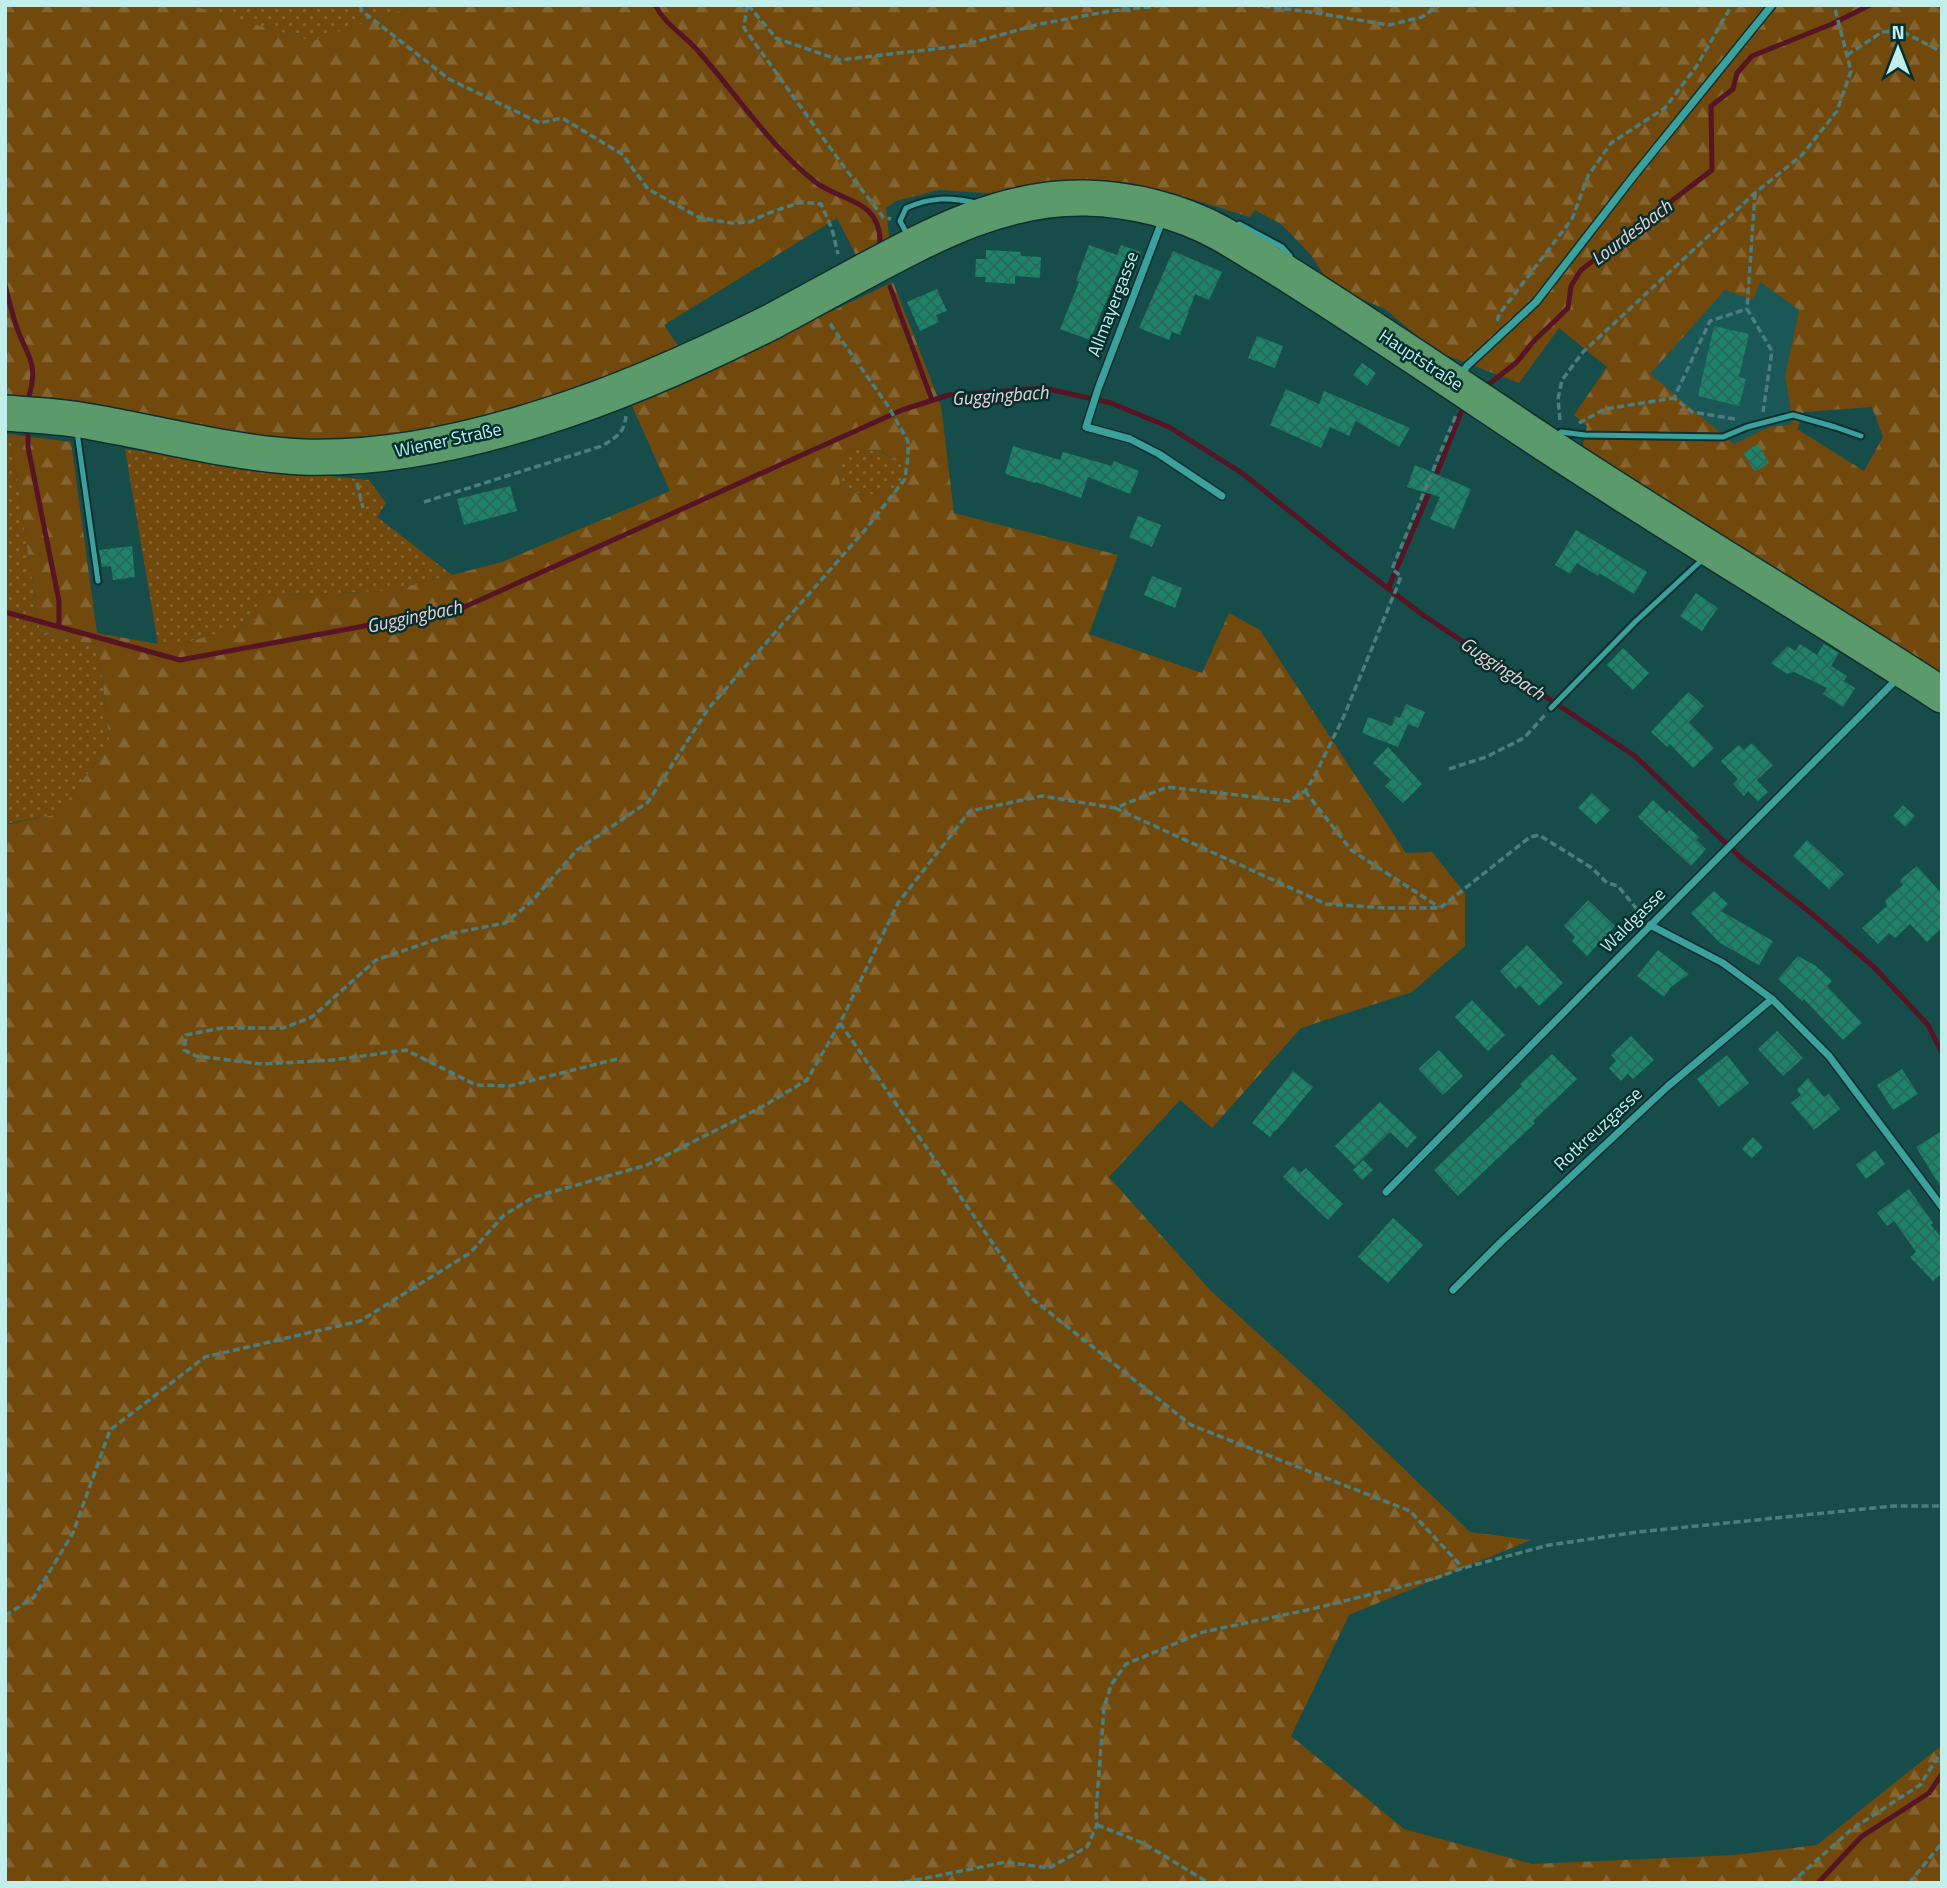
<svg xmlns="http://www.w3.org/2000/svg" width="1947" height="1888" font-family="'Titillium Web',sans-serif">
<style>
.built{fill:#195856}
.grass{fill:url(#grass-dots)}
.forest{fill:url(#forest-firs);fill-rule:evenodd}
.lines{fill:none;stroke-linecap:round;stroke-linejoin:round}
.stream{stroke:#571424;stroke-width:5}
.building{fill:url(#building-cross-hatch)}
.service-casing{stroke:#0f2f2e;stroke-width:9}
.minor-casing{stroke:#0f2f2e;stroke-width:10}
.primary-casing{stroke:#0f2f2e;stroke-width:38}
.path{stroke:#4b7e7c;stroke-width:3.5;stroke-dasharray:7 3.5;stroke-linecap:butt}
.service{stroke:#3ba19d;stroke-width:5}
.minor{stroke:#3ba19d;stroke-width:7}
.primary{stroke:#5a9a6b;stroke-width:35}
.labels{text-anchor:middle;stroke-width:5;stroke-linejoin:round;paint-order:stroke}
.street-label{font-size:18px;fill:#c2efec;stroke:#03302f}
.water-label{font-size:19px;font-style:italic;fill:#f1ced2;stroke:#03302f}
</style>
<defs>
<pattern id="grass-dots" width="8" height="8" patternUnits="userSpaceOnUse" patternTransform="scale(1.75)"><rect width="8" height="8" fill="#71490d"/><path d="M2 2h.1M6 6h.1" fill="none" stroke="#846430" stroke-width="1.8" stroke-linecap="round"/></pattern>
<pattern id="forest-firs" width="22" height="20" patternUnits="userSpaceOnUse" patternTransform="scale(1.75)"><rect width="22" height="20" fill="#71490d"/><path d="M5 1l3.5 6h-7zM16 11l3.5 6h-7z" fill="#846430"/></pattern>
<pattern id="building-cross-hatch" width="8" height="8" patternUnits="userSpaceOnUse" patternTransform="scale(1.75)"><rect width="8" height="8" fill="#1d8369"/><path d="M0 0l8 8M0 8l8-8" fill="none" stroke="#2a685a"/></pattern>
</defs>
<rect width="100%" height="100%" fill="#164c4a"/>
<path class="built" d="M1760,282L1799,310L1785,376L1793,424L1769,427L1734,444L1649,374L1725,290Z"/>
<path class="grass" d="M197,5H416L312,41L200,8Z
M5,434H10L40,632L98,646L110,743L58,814L5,824Z
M125,449L298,473L369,480L386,503L377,517L452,575L388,591L259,596L255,622L185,643L158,644Z
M848,449L880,451L910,470L894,489L864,496L840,485L837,461Z"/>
<path class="forest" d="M5,5H197L200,8L312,41L416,5H1942V679L1581,454L1587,426L1574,415L1607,367L1559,328L1519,383L1435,351L1385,309L1331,286L1311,255L1281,224L1255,210L1250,217L1188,198L1179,205L939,190L896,201L886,208L889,237L875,253L859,261L837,218L664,325L681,350L504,421L305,446L5,403ZM1760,282L1799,310L1785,376L1793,424L1769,427L1734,444L1650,374L1725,290L1753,300ZM1872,407L1883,437L1864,471L1797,429L1804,412Z
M893,282L941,406L954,513L1118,555L1089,634L1202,673L1229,613L1260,630L1406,853L1432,852L1465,893V946L1412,992L1301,1028L1212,1128L1180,1100L1109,1177L1211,1291L1335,1403L1470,1532L1531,1540L1349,1615L1291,1736L1404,1829L1532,1864L1734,1855L1817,1845L1942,1745V1883H5V825L58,814L110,743L98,646L40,632L10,434L71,442L97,633L158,644L185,643L255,622L258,596L388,591L452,575L502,562L670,491L632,406ZM849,449L881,451L909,470L894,489L863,496L840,485L837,461Z"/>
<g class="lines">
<path class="stream" d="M655,5C665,25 685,35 699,52C737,95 769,145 814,181C840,202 880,198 880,242L877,247
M5,285C9,299 12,314 17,328C27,356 39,363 29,396
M890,287L932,400
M1484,388L1517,362L1533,342L1568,308L1571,286L1581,270L1712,170L1711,106L1733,89L1737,73L1752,56L1832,24L1870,5
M28,432V447L59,601V627
M1435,478L1462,410L1467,405
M1388,589L1431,488
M5,612L180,660L462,608L902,410L949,395L1044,388L1111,403L1169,427L1242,473L1348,558L1423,615L1635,756L1741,858L1811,913L1875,968L1928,1025L1942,1053
M1818,1883L1861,1837L1929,1793L1942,1774"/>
</g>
<path class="building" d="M1089,245L1117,255L1121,245L1141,252L1136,266L1123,261L1090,340L1060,329L1079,282L1076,281Z
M986,250L1021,252V256L1041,257L1040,278L1015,276V284L985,282L986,277H975L976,259H986Z
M1173,251L1222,272L1209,300L1195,294L1180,335L1172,332L1169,340L1139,328Z
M937,289L947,311L936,315L939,322L920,331L907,302Z
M1714,326L1749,334L1739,377L1746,379L1739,406L1698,396Z
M1257,336L1283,346L1275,368L1248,358Z
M1362,363L1376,373L1367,386L1353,375Z
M1286,389L1319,404L1324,391L1410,428L1399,447L1356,421L1349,436L1330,427L1321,448L1270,425Z
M1758,444L1769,463L1755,472L1743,453Z
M1013,446L1060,460L1063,452L1112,466L1114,461L1139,471L1130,494L1088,477L1081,498L1036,482L1035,483L1005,474Z
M1415,465L1471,489L1454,529L1430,519L1440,497L1407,487Z
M510,486L517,511L464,525L457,499Z
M1138,516L1161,525L1152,547L1129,537Z
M1576,530L1647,572L1634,594L1599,573L1598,576L1577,563L1570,574L1555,565Z
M132,546L135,577L113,580L111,566L102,567L99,550Z
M1152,576L1182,588L1175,608L1144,595Z
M1696,593L1718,608L1702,631L1680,616Z
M1800,644L1817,655L1824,644L1839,653L1831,666L1847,676L1844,681L1855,688L1843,707L1823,694L1827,688L1794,672L1787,674L1771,663L1788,646L1795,651Z
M1623,648L1649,673L1633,690L1607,665Z
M1688,692L1704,706L1689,722L1714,748L1693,768L1670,744L1667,747L1651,732Z
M1406,704L1425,712L1418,728L1408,724L1398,747L1362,733L1368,717L1392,726L1395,716L1400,718Z
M1752,743L1773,765L1757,780L1768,792L1758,801L1748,791L1744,796L1733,784L1738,779L1721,761L1739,745L1744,750Z
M1388,747L1422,784L1403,803L1385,786L1391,780L1373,763Z
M1592,793L1610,810L1596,824L1578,808Z
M1653,800L1667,813L1669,810L1699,837L1696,840L1706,849L1691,866L1638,817Z
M1903,805L1915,816L1905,827L1893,816Z
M1807,840L1844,874L1829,889L1793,856Z
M1917,866L1942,894V928L1927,942L1910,924L1895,938L1889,933L1878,944L1862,928L1887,906L1885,900L1903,885L1900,880Z
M1714,891L1728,904L1721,911L1773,941L1759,965L1720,943L1691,913Z
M1588,900L1615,926L1587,956L1572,941L1575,937L1564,926Z
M1527,945L1563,983L1539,1006L1520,985L1516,989L1500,971Z
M1658,950L1689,974L1670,988L1664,997L1637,976Z
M1798,956L1816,966L1832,981L1827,986L1862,1023L1843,1040L1804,999L1802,1001L1778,979Z
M1472,1000L1505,1035L1488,1051L1455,1017Z
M1777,1031L1803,1058L1783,1076L1758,1049Z
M1631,1036L1654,1060L1633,1079L1628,1074L1621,1081L1609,1068L1616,1061L1611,1055Z
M1439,1050L1463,1076L1443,1095L1418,1069Z
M1552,1054L1577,1079L1533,1121L1535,1123L1458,1196L1434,1170L1522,1086L1520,1084Z
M1727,1055L1749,1083L1719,1107L1697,1079Z
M1902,1069L1918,1094L1893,1110L1877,1085Z
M1293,1071L1313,1087L1276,1131L1275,1130L1270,1137L1252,1123Z
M1808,1078L1824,1097L1829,1094L1840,1109L1814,1130L1791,1103L1801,1095L1797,1090Z
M1380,1102L1417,1137L1407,1148L1390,1132L1355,1166L1335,1146Z
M1942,1131V1189L1916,1147Z
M1753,1137L1763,1147L1752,1158L1742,1149Z
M1875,1150L1885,1164L1866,1179L1856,1165Z
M1363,1160L1373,1170L1362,1180L1353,1170Z
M1293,1166L1300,1173L1306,1168L1343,1204L1328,1220L1283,1177Z
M1909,1189L1933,1223L1931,1225L1942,1238V1273L1933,1281L1910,1257L1916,1252L1894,1221L1887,1226L1877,1213Z
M1393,1218L1423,1245L1388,1283L1358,1257Z"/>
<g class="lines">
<defs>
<path id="service" d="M1239,224L1282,247L1290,256
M907,234L900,221L906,208C931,197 950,197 976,203
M77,432L98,581
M1558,436L1561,432L1585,435L1723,437L1747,427L1793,415L1835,427L1861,436
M1551,708L1635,622L1703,559"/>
<path id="minor" d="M1162,221L1098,389L1086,427L1130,439L1159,454L1222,496
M1460,376L1467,366L1536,302L1636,173L1772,5
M1650,925L1723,963L1772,999L1829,1056L1942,1207
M1386,1192C1555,1020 1726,850 1897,679
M1453,1290L1502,1241L1667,1087L1772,999"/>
<path id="primary" d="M5,413C30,415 55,416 80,420C154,432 227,453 302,457C384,460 466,442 544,417C622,393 697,359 771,322C802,305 834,288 865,271C934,234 1005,196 1086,198C1131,199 1180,211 1220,233C1238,243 1256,255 1275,266C1305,285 1335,304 1365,324C1428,365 1490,407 1552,448C1681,533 1813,611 1942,695"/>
</defs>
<use href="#service" class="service-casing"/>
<use href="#minor" class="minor-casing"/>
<use href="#primary" class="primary-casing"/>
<path class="path" d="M360,5L362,11L449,79L540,123L562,118L622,154L648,189L700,218L732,223L750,222L766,214L801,202L821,204L832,229L838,254
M747,5L744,28L844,167L883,217L891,219
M748,5L776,38L839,60L960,46L1040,24L1110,11L1167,5
M1253,5L1304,11L1389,25L1422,17L1440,5
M1847,55L1882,32L1901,31L1942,52
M1755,193L1747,309L1772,351L1763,412
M1497,321L1500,313L1572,219L1588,176L1611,143L1665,108L1696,67L1732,5
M1735,419L1692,412L1674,398L1710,321L1747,309
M1560,420L1558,399L1562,380L1583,352L1755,193L1802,155L1837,111L1851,71L1834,5
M1579,423L1605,409L1674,398
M357,483L363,508
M424,502L602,446C616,437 624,434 626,416
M1449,769L1486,757L1524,738L1545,715
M1305,791L1351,850L1439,907
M1115,808L1326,904L1384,908H1440L1530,837L1539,835L1592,868L1607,883L1618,886L1644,918
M840,1023L1030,1297L1191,1425L1410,1511L1463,1568
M617,1059L509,1086L476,1085L406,1050L333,1060L262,1064L196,1056L184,1050L186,1035L222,1028H283L312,1017L376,960L458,932L505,923L532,901L577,850L648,802L708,709L865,530L905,479L908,456V441L888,406L828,321
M5,1616L34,1597L73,1533L110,1430L205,1357L360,1321L470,1253L504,1215L534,1197L647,1165L760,1108L807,1080L840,1023L898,903L970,811L1042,796L1115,808L1167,787L1289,801L1305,791L1313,779L1344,716L1397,587L1401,576L1392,569L1456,415
M1097,1825L1143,1843L1209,1883
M894,1883L911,1881L1006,1862L1049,1868L1087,1847L1097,1825L1096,1812L1104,1708L1111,1685L1126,1664L1203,1632L1312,1609L1436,1578L1463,1568L1549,1545L1638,1532L1893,1506H1942
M1791,1883L1852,1829L1920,1785L1942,1751
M1909,1883L1942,1843"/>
<use href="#service" class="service"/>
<use href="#minor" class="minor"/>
<use href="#primary" class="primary"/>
</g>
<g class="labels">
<g class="street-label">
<text transform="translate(1113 304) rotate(-69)" y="6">Allmayergasse</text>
<text transform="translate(1421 360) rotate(33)" y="6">Hauptstraße</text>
<text transform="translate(448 440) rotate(-12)" y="6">Wiener Straße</text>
<text transform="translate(1633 920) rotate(-45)" y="6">Waldgasse</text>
<text transform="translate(1598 1129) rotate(-43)" y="6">Rotkreuzgasse</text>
</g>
<g class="water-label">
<text transform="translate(1631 232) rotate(-37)" y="7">Lourdesbach</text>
<text transform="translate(1000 395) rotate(-4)" y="7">Guggingbach</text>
<text transform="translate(414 616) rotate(-12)" y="7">Guggingbach</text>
<text transform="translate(1503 668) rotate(34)" y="7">Guggingbach</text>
</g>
</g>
<rect width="1947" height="1888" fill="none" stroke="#c2efec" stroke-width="14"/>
<g transform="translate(1898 49)" stroke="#03302f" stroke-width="5" paint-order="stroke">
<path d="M0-5L12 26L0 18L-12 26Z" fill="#c2efec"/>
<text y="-10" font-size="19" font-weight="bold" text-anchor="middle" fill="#c2efec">N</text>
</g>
</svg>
